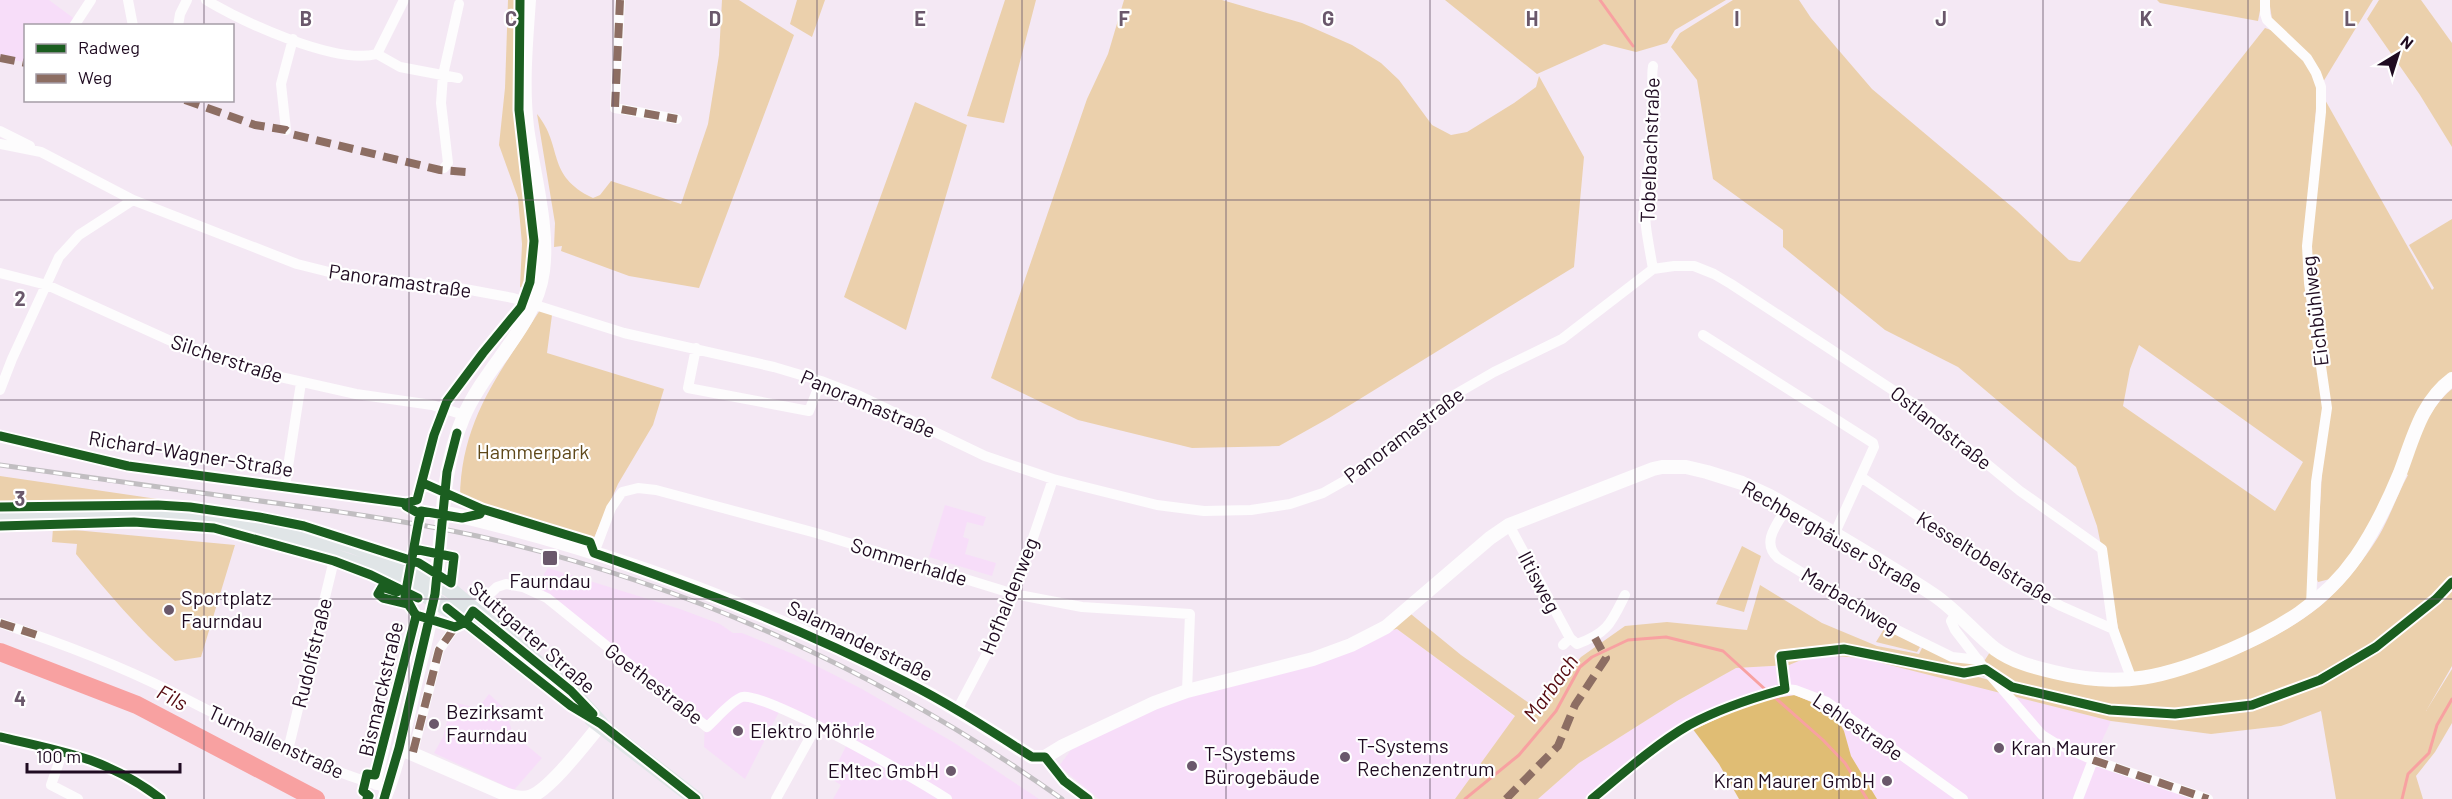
<svg xmlns="http://www.w3.org/2000/svg" width="2452" height="799" font-family="Barlow,sans-serif">
<style>
.built{fill:#f7ddf9}
.green{fill:#ebd0ac;fill-rule:evenodd}
.forest{fill:#e0bd74}
.lines{fill:none;stroke-linecap:round;stroke-linejoin:round}
.stream{stroke:#f8a1a1;stroke-width:3}
.river{stroke:#f8a1a1;stroke-width:18}
.minor{stroke:#fdfcfd;stroke-width:10}
.tertiary{stroke:#fdfcfd;stroke-width:14}
.primary{stroke:#e0e5e7;stroke-width:16}
.rail-casing{stroke:#c1bec1;stroke-width:5}
.rail{stroke:#fff;stroke-width:3;stroke-dasharray:9;stroke-linecap:butt}
.quiet{stroke:#8d6e63;stroke-width:8;stroke-dasharray:15 8;stroke-linecap:butt}
.cycleway-casing{stroke:#fff;stroke-width:13}
.cycleway{stroke:#1b5e20;stroke-width:9}
.grid{fill:none;stroke:#6a586b;stroke-width:1.5;stroke-opacity:0.55}
.poi-dot{fill:#6a586b;stroke:#fff;stroke-width:2}
.labels{text-anchor:middle;stroke-width:4.5;stroke-linejoin:round;paint-order:stroke}
.street-label{font-size:20px;fill:#1f0b21;stroke:#fff}
.park-label{font-size:20px;fill:#5f4819;stroke:#fff}
.poi-label{font-size:20px;fill:#1f0b21;stroke:#fff;text-anchor:start}
.water-label{font-size:21px;font-style:italic;fill:#560b11;stroke:#fff}
.grid-label{font-size:20px;text-anchor:middle;font-weight:bold;fill:#6a586b;stroke:#fff;stroke-width:4.5;stroke-linejoin:round;paint-order:stroke}
</style>
<rect width="100%" height="100%" fill="#f4e8f4"/>
<path class="built" d="M0,0H49L76,20L73,25L26,26L25,62L0,58Z
M945,505L986,517L983,526L967,522L963,537L969,539L965,554L996,563L992,576L929,557Z
M548,568L680,609L720,624L733,633H742L793,654L862,689L953,742L1039,799H833L841,785L830,778L850,738L782,706L745,779L704,747L705,722L535,588Z
M1397,629L1515,717L1455,799H1099L1059,766L1071,750L1187,691Z
M1834,656L1862,658L2111,721L2093,760L2208,799H1877L1851,756L1844,731L1835,715L1823,707L1795,695L1759,701L1692,728L1687,723L1622,766L1583,799H1538L1579,763L1677,701L1736,668L1788,665L1806,658Z
M489,694L505,709L513,734L542,758L514,790L434,753L443,737L452,702L478,708Z"/>
<path class="green" d="M508,0H516L513,85L517,144L529,227L527,290L520,287L522,244L518,198L499,145L505,88Z
M722,0H739L794,35L699,288L629,276L561,251L562,246L554,247L555,223L537,114C564,147 545,175 593,198L600,195L611,181L681,204L708,124L719,55Z
M797,0H825L812,37L790,24Z
M1005,0H1036L1004,123L967,116Z
M1124,0H1222L1302,23L1352,45L1381,63L1399,80L1432,125L1451,135L1467,132L1514,103L1536,87L1539,76L1584,157L1574,267L1329,418L1279,446L1192,448L1078,420L991,378L1087,99L1108,54Z
M1445,0H1726L1675,30L1667,43L1636,52L1604,44L1537,74Z
M1733,0H1799L1811,18L1872,89L2017,211L2069,260L2080,262L2265,28L2274,31L2305,60L2318,86L2304,244L2324,407L2308,603C2256,638 2195,661 2134,674L2122,647L2097,526L2076,467L1958,367L1885,330L1783,247V230L1713,179L1697,80L1671,47L1680,33ZM2139,345L2303,462L2275,511L2123,406L2130,369Z
M2157,0H2262L2258,21L2160,3Z
M2269,0H2373L2323,82L2272,19Z
M2379,0H2421L2452,43V147L2420,95L2367,19Z
M2324,98L2432,290L2434,288L2409,245L2452,219V374L2384,499L2350,556L2330,579L2318,582L2316,577L2322,473L2330,408L2309,246Z
M915,102L967,125L906,330L844,297Z
M540,310L552,315L547,353L664,389L653,425L618,484L593,540L460,498C461,419 500,373 540,310Z
M2452,389V581L2435,599L2400,626L2436,600L2452,583V666L2426,711L2452,669V723L2435,752L2416,776L2423,799H2336L2321,711L2281,726L2211,734L2111,721L1862,658L1834,656L1806,658L1789,665L1736,668L1677,701L1579,763L1538,799H1455L1515,716L1397,629L1376,633L1406,610L1461,655L1536,708L1581,657L1625,626L1667,622L1747,630L1760,585L1822,623L1877,646L1919,654L1923,646L1983,663L1990,652C2026,665 2064,684 2102,686C2165,690 2281,643 2327,600C2343,585 2359,566 2371,548C2387,526 2395,499 2408,475L2405,473C2417,443 2426,410 2452,389ZM1844,648L1964,671L2075,702L2111,709L2175,713L2251,704L2319,680L2364,654L2320,681L2252,705L2175,714L2111,711L2075,704L1964,673L1844,649L1781,655Z
M0,476L178,502H0Z
M53,528L235,545L201,657L175,661C138,629 107,592 76,554L77,544L52,542Z
M1742,546L1761,556L1744,612L1716,604Z
M1884,629L1920,647L1917,652L1876,642Z"/>
<path class="forest" d="M1795,695L1823,707L1835,715L1844,731L1851,756L1877,799H1739L1719,764L1692,728L1759,701Z"/>
<g class="lines">
<path class="stream" d="M1600,0L1633,46
M1772,695L1823,740L1845,763L1867,799
M1465,799L1519,755L1556,711L1580,667L1592,657L1628,640L1666,637L1723,651L1767,691
M2402,799L2408,774L2429,753L2437,725L2452,699"/>
<path class="river" d="M0,652L137,705L316,799"/>
<path class="minor" d="M128,0L133,26
M206,0C243,22 335,65 377,54L400,67L458,78
M620,0L615,108L677,119
M2265,0V14L2267,20L2307,58L2316,73L2321,87V112L2307,246L2309,283L2327,408L2316,482L2311,606
M74,26L91,0
M178,26L180,14L187,0
M377,54L404,0
M286,130L281,84L293,39
M0,131L30,146
M0,144L41,152L133,200L297,264L337,274L465,289L513,298L624,333L774,367L821,381L860,396L985,456L1053,479L1157,505L1204,511L1251,510L1290,504L1323,493L1353,476L1381,456L1449,398L1494,372L1562,339L1653,269L1674,266H1694L1714,274L1731,284L1914,404L2020,491L2102,549L2113,629L2132,680
M444,168L448,163L441,103L443,75L459,4
M1653,269C1649,245 1643,220 1645,195C1647,169 1654,143 1655,117C1656,100 1650,83 1653,66
M0,273L47,285L173,342L276,376L356,394L432,405L464,415
M1703,335L1873,443L1874,447L1834,535
M696,348L688,388L809,411L821,381
M0,390L12,359L59,257L79,235L133,200
M0,436L128,466L378,499
M1861,477L2012,580L2061,606L2113,629
M285,486L301,383
M1788,506C1778,523 1760,542 1778,558L1891,627L1952,657L1979,660
M1509,525L1570,638
M594,553L611,508L622,492L638,488L656,490L816,533L1014,594L1082,607L1190,614L1187,691
M1956,614L1951,621L1955,630L1985,669L2042,735L2055,743L2093,760L2208,799
M0,623C58,642 116,664 170,691C242,727 311,767 388,788
M1563,645L1570,638L1577,644C1608,633 1611,623 1625,595
M957,710L993,642L1014,594L1053,479
M0,737C63,751 109,759 161,799
M288,750L335,556
M63,751L51,785L78,799
M413,752L439,650L455,627L466,622L478,605L497,587L506,584L523,587L547,598L707,727C715,720 732,700 742,697C765,691 920,781 947,799
M1045,757L1064,781L1088,799
M376,785L416,615L455,627
M776,799L817,725
M1592,799L1625,771L1689,726L1751,698L1785,689L1795,690L1827,702L1963,799
M2078,799L2093,760"/>
<path class="tertiary" d="M443,512C604,549 761,606 907,682C950,704 991,731 1032,757H1045L1063,746L1154,703L1187,691L1313,659L1351,645L1386,627L1490,538L1509,525L1653,469L1662,467H1686L1707,472L1742,483L1770,496C1825,528 1881,560 1934,595C1956,610 1974,632 1995,649C2013,662 2033,667 2054,672C2122,689 2167,677 2230,650C2279,629 2324,603 2356,557C2374,531 2388,502 2400,473C2413,439 2421,402 2452,379
M399,748L505,794C513,797 524,799 532,796C552,787 586,742 601,724
M384,799C399,763 406,723 415,685C422,654 431,623 435,592C443,534 440,472 463,418C484,367 536,327 543,271C549,226 533,173 527,127C522,85 526,42 529,0"/>
<path class="primary" d="M0,514L123,511L185,513L246,520L294,529L351,545L389,559L449,589L571,691L601,724
M223,524C275,542 329,552 381,573C436,594 483,634 529,671
M592,719L696,799"/>
<defs>
<path id="rail" d="M0,465C84,477 168,489 253,500C328,510 402,520 477,536C688,583 886,674 1062,799"/>
</defs>
<use href="#rail" class="rail-casing"/>
<use href="#rail" class="rail"/>
<path class="quiet" d="M620,0L615,108L677,119
M0,58L26,63
M185,100L255,125L286,130L291,134L440,170L466,172
M0,623L37,635
M413,752L439,650L455,627L459,626
M2093,760L2208,799
M1506,799L1558,746L1575,705L1606,658L1595,638"/>
<defs>
<path id="cycleway" d="M0,436L128,466L406,503L417,500L434,435L447,401L483,353L521,307L530,282L534,241L519,110L520,0
M423,483L482,509L590,542L594,553C701,590 805,630 906,682C950,704 991,731 1032,757H1045L1064,781L1088,799
M0,507L158,505L190,507L259,517L304,526L419,563L451,583L454,557L414,549
M419,521L421,511L462,518L480,514L482,509
M0,526L134,522L214,528L334,561L371,575L418,598
M397,592L382,587L378,594L383,598L408,604L416,615L455,627L466,622
M447,608L571,706L601,724L696,799
M466,622L473,611L571,691L593,714
M0,737C63,751 109,759 161,799
M367,799L369,796L363,791L367,774L375,775L416,616L405,596L420,514L406,506
M384,799L399,748L435,594L447,472L457,433
M1592,799C1621,775 1656,744 1689,725C1719,709 1752,698 1785,689L1781,656L1844,649L1964,673L1985,669L2012,687L2110,710L2175,714L2252,705L2320,680L2376,647L2436,599L2452,582"/>
</defs>
<use href="#cycleway" class="cycleway-casing"/>
<use href="#cycleway" class="cycleway"/>
</g>
<path class="grid" d="M204,0V26M409,0V799M613,0V799M817,0V799M1022,0V799M1226,0V799M1430,0V799M1635,0V799M1839,0V799M2043,0V799M2248,0V799M204,100V799M0,200H2452M0,400H2452M0,599H2452"/>
<g class="poi-dot">
<rect x="542" y="550" width="16" height="16" rx="3"/>
<circle cx="169" cy="610" r="6"/>
<circle cx="434" cy="724" r="6"/>
<circle cx="738" cy="731" r="6"/>
<circle cx="1999" cy="748" r="6"/>
<circle cx="1345" cy="757" r="6"/>
<circle cx="1192" cy="766" r="6"/>
<circle cx="951" cy="771" r="6"/>
<circle cx="1887" cy="781" r="6"/>
</g>
<g class="labels">
<g class="street-label">
<text transform="translate(1650 150) rotate(-88)" y="7">Tobelbachstraße</text>
<text transform="translate(400 281) rotate(8)" y="7">Panoramastraße</text>
<text transform="translate(2315 311) rotate(-97)" y="7">Eichbühlweg</text>
<text transform="translate(227 359) rotate(18)" y="7">Silcherstraße</text>
<text transform="translate(868 404) rotate(23)" y="7">Panoramastraße</text>
<text transform="translate(1941 428) rotate(38)" y="7">Ostlandstraße</text>
<text transform="translate(1404 435) rotate(-37)" y="7">Panoramastraße</text>
<text transform="translate(191 454) rotate(9)" y="7">Richard-Wagner-Straße</text>
<text transform="translate(1832 537) rotate(30)" y="7">Rechberghäuser Straße</text>
<text transform="translate(1985 558) rotate(32)" y="7">Kesseltobelstraße</text>
<text transform="translate(909 562) rotate(17)" y="7">Sommerhalde</text>
<text transform="translate(1539 582) rotate(62)" y="7">Iltisweg</text>
<text transform="translate(1009 596) rotate(-68)" y="7">Hofhaldenweg</text>
<text transform="translate(1850 601) rotate(31)" y="7">Marbachweg</text>
<text transform="translate(532 637) rotate(41)" y="7">Stuttgarter Straße</text>
<text transform="translate(860 641) rotate(26)" y="7">Salamanderstraße</text>
<text transform="translate(312 653) rotate(-76)" y="7">Rudolfstraße</text>
<text transform="translate(654 684) rotate(38)" y="7">Goethestraße</text>
<text transform="translate(381 689) rotate(-77)" y="7">Bismarckstraße</text>
<text transform="translate(1858 727) rotate(34)" y="7">Lehlestraße</text>
<text transform="translate(276 742) rotate(25)" y="7">Turnhallenstraße</text>
</g>
<g class="park-label">
<text x="533" y="459">Hammerpark</text>
</g>
<g class="poi-label">
<text x="550" y="588" text-anchor="middle">Faurndau</text>
<text x="181" y="605">Sportplatz<tspan x="181" dy="23">Faurndau</tspan></text>
<text x="446" y="719">Bezirksamt<tspan x="446" dy="23">Faurndau</tspan></text>
<text x="750" y="738">Elektro Möhrle</text>
<text x="1357" y="753">T-Systems<tspan x="1357" dy="23">Rechenzentrum</tspan></text>
<text x="2011" y="755">Kran Maurer</text>
<text x="1204" y="761">T-Systems<tspan x="1204" dy="23">Bürogebäude</tspan></text>
<text x="939" y="778" text-anchor="end">EMtec GmbH</text>
<text x="1875" y="788" text-anchor="end">Kran Maurer GmbH</text>
</g>
<g class="water-label">
<text transform="translate(1551 688) rotate(-54)" y="7">Marbach</text>
<text transform="translate(172 698) rotate(28)" y="7">Fils</text>
</g>
</g>
<g class="grid-label">
<text x="306" y="26">B</text>
<text x="511" y="26">C</text>
<text x="715" y="26">D</text>
<text x="920" y="26">E</text>
<text x="1124" y="26">F</text>
<text x="1328" y="26">G</text>
<text x="1532" y="26">H</text>
<text x="1737" y="26">I</text>
<text x="1941" y="26">J</text>
<text x="2146" y="26">K</text>
<text x="2350" y="26">L</text>
<text x="20" y="306">2</text>
<text x="20" y="506">3</text>
<text x="20" y="706">4</text>
</g>
<rect x="24" y="24" width="210" height="78" fill="#ffffff" stroke="#a59da6" stroke-width="1.5"/>
<rect x="36" y="44" width="30" height="9" fill="#1b5e20" stroke="#a59da6" stroke-width="1.5"/>
<text x="78" y="54" font-size="18" fill="#1f0b21">Radweg</text>
<rect x="36" y="74" width="30" height="9" fill="#8d6e63" stroke="#a59da6" stroke-width="1.5"/>
<text x="78" y="84" font-size="18" fill="#1f0b21">Weg</text>
<g transform="translate(2398 54) rotate(38)" stroke="#ffffff" stroke-width="4.5" paint-order="stroke">
<path d="M0-4.5L10 22L0 15L-10 22Z" fill="#1f0b21"/>
<text y="-9" font-size="16" font-weight="bold" text-anchor="middle" fill="#1f0b21">N</text>
</g>
<path d="M27 763v9h153v-9" fill="none" stroke="#1f0b21" stroke-width="3"/>
<text x="36" y="763" font-size="18" fill="#1f0b21" stroke="#ffffff" stroke-width="4.5" paint-order="stroke">100 m</text>
</svg>
